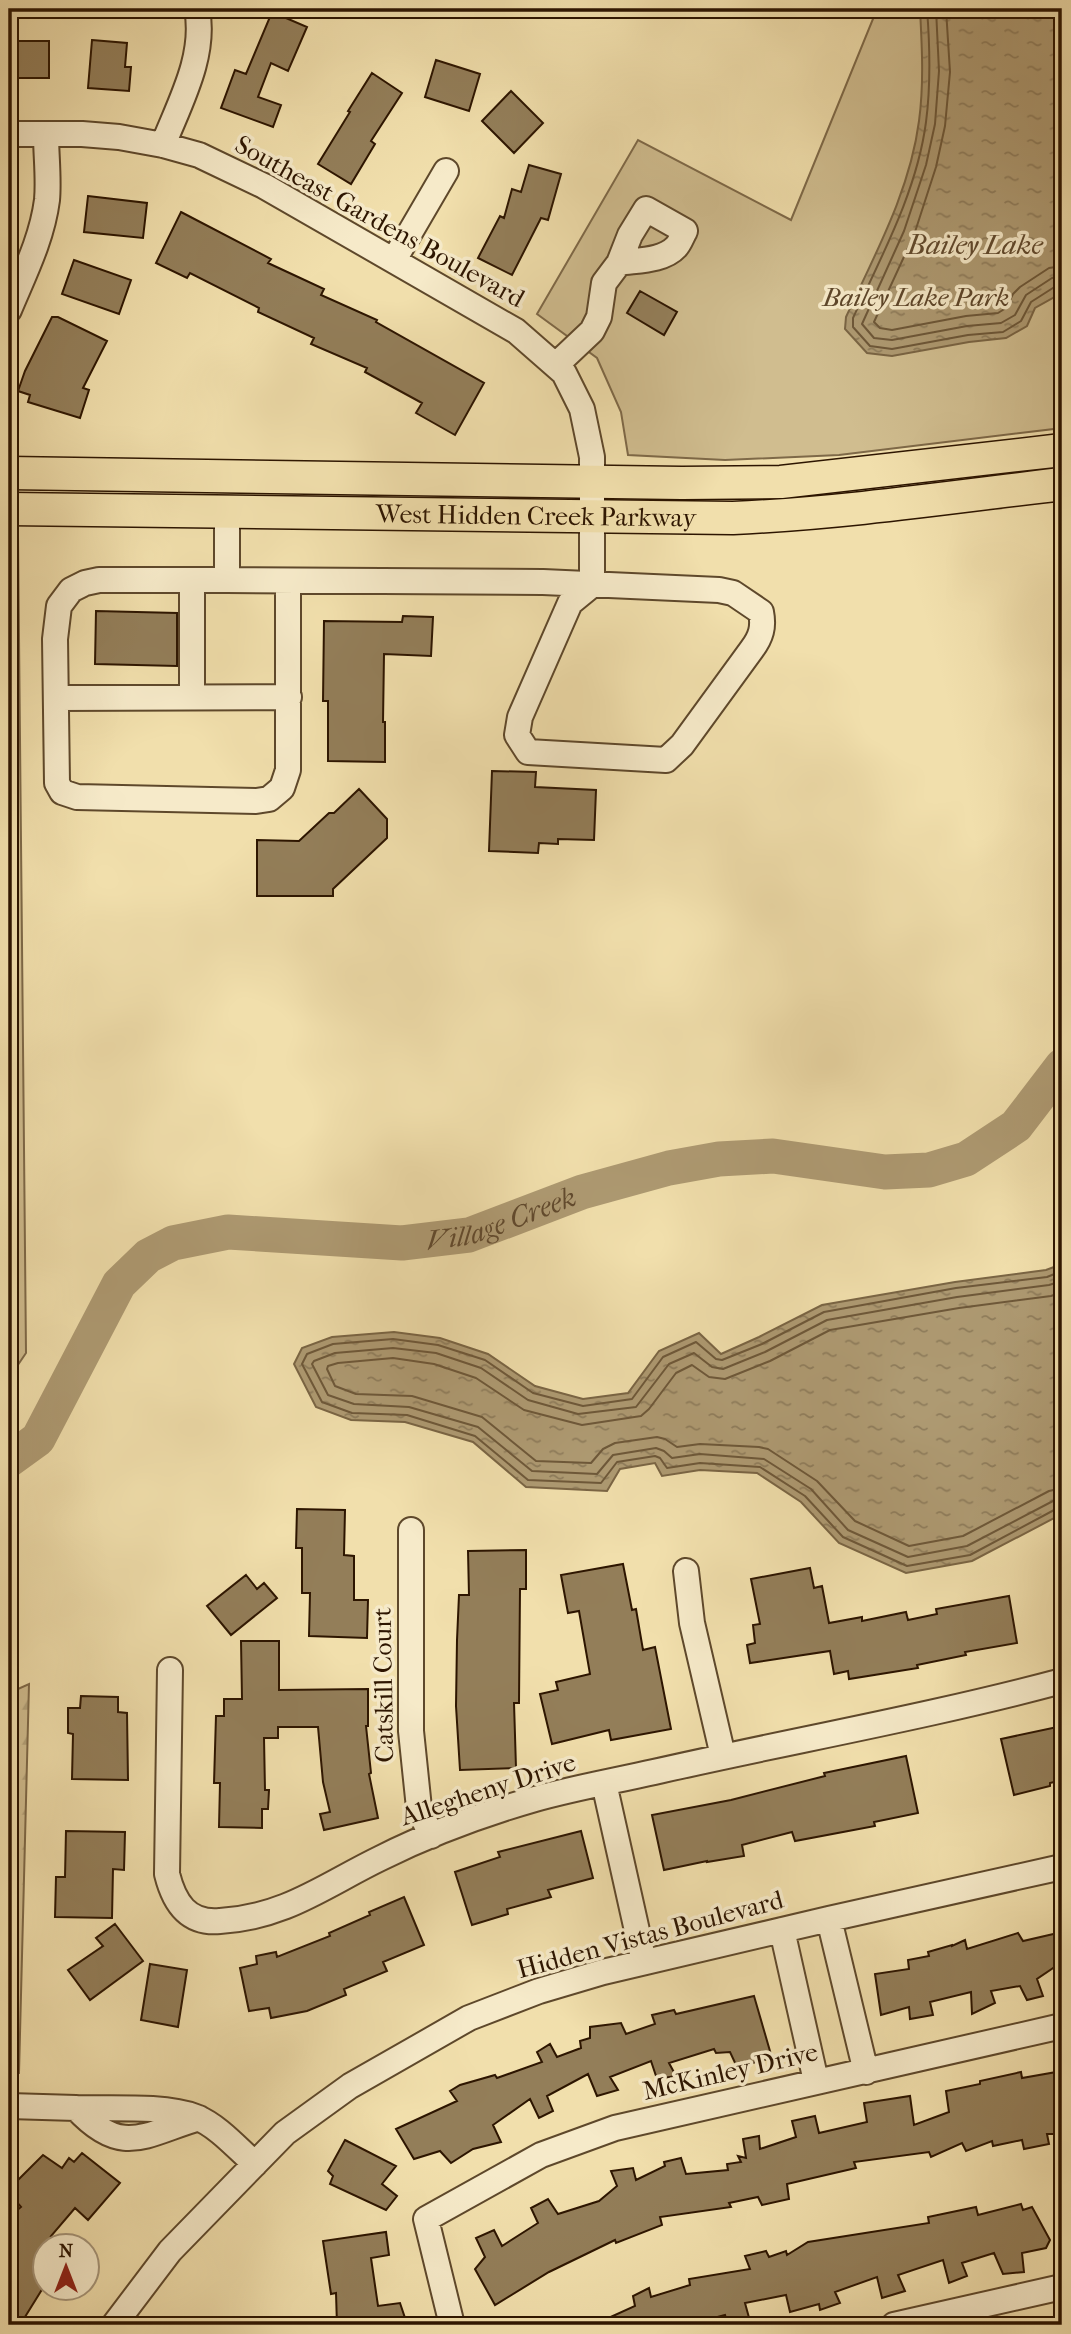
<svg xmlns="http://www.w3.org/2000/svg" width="1071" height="2334" font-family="'IM FELL French Canon',serif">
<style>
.green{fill:#d0bd8f;stroke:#7e6948;stroke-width:2}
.forest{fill:url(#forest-firs);stroke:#7e6948;stroke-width:2}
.water{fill:url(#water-ripples);stroke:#7a6544;stroke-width:2}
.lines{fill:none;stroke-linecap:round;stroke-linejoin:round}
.shore{stroke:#6e5839;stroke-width:2}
.river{stroke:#ae9a72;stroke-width:35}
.building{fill:#937e59;stroke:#2d1500;stroke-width:2}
.minor-casing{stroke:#5e482b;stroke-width:28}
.major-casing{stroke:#2d1500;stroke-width:35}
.minor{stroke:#f6eac9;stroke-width:24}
.major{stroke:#f1dfac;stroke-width:32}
.labels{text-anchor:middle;stroke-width:7;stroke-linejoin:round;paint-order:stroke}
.street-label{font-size:26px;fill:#2d1500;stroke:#f6eac9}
.park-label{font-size:26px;font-style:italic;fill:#5e472b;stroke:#f6eac9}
.water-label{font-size:28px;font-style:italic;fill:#614a2e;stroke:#f6eac9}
</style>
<defs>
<pattern id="forest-firs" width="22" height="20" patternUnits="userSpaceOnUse" patternTransform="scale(1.75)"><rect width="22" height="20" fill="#d0bd8f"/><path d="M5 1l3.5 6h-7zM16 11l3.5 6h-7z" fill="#b3a27a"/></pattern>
<pattern id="water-ripples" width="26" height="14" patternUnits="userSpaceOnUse" patternTransform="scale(1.75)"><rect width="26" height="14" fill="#ae9a72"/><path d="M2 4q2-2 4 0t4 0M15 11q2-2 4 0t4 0" fill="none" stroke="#8e7c5b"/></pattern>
</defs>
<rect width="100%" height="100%" fill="#f1dfac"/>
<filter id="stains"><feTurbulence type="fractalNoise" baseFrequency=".00286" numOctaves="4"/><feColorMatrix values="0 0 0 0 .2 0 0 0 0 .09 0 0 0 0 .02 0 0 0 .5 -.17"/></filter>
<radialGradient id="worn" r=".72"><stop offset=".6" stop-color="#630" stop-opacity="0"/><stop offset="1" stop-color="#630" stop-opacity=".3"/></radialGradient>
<path class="green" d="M877,9H1062V428L839,455L725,460L628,455L621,412L597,358L537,314L638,140L791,220Z
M9,534L18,535L26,1353L9,1378Z"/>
<path class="forest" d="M29,1684L19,2073L9,2072V1693Z"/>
<path class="water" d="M920,9H1062V283L1058,295L1035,308L1027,326L1006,338L969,342L892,356L867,353L845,329L846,317C875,254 910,191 919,121C924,84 922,47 920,9Z
M1062,1264V1514L972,1561L906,1573L839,1543L801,1502L757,1473L700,1470L662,1476L655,1463L620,1469L607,1491L526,1487L473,1442L405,1422L351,1420L316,1407L294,1364L302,1348L332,1337L394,1332L440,1338L488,1354L535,1386L583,1399L628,1393L659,1351L699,1333L721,1354L759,1337L822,1305L955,1282L1046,1270Z"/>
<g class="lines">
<path class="shore" d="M927,9C930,47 931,84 926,122C917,191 882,255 853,318V327L870,346L892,349L968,335L1003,332L1021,321L1031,302L1056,286L1062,285
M936,9L939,71L935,124L926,165L904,231L862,324L874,338L892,340L967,326L1001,323L1015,315L1026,295L1052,278L1062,276
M946,9L950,72L945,126L936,167L914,235L874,322L880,328L892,330L966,316L998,313L1006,308L1013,294L1020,287L1049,268L1062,266
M1062,1271L1047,1277L956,1288L824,1312L762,1344L722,1360L716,1359L696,1342L663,1357L632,1399L583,1406L533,1393L485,1360L438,1345L393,1339L333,1344L307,1354L302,1364L322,1402L352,1413L407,1415L475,1436L528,1480L601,1483L617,1462L655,1456L660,1458L667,1468L700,1463L760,1467L805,1496L843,1537L907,1566L970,1555L1056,1509L1062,1508
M1062,1281L1049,1285L957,1297L827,1320L765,1352L723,1369L712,1367L694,1353L669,1364L636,1407L578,1414L528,1400L481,1368L436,1353L393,1348L335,1353L314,1361L312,1364L328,1395L354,1404L409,1407L478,1427L532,1471L597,1474L613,1455L656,1448L664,1451L672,1458L700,1454L764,1459L811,1489L848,1530L908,1557L967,1546L1053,1501L1062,1499
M1062,1292L1051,1296L959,1308L830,1330L770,1361L725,1379L709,1377L692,1365L676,1373L649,1409L641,1416L582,1425L524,1410L476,1378L434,1364L393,1358L338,1363L328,1366L327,1369L335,1386L356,1394L412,1396L482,1417L536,1461L591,1463L603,1449L615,1443L657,1437L665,1439L677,1447L700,1444L759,1447L768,1449L817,1481L855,1521L909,1546L963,1536L1049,1491L1062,1488"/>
<path class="river" id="s1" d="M9,1460L38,1439L119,1284L148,1256L173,1243L228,1232L402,1243L469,1235L582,1192L669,1168L719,1159L773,1156L885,1172L929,1170L966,1159L1016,1126L1062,1066"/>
</g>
<path class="building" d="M272,12L307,27L288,71L271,63L258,97L281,105L273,127L221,108L235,70L246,74Z
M92,40L127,43L125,67H131L129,91L88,88Z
M9,41H49V78H9Z
M436,60L480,74L469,111L425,97Z
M372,73L402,93L371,141L375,144L351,184L318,164L350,112L348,111Z
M511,91L543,123L514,153L482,121Z
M529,165L561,174L548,220L541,218L512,275L478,258L500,216L504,218L512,189L521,192Z
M88,196L147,203L143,238L84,232Z
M181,212L271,259L268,263L324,289L321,295L377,320L376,322L484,383L455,435L416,413L422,403L365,372L367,368L311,344L314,338L258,312L259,308L190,273L187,278L156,263Z
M74,260L131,280L119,314L62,294Z
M640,291L677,312L664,335L627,313Z
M52,317H58L107,341L83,388L89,390L80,418L28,402L30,395L18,391L25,371Z
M96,611L177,613V666L95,664Z
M403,616L433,617L431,656L384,654L383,722H385V762L328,761V701H323L324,621L402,622Z
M492,771L536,772L535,787L596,790L594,840L558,839V844L539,843L538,853L489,851Z
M359,789L387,819V838L333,889V896H257V840L299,841L329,813H334Z
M297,1509L345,1510L344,1555L354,1556V1600H368L367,1638L309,1636L310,1593H302V1548H296Z
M526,1550V1589H520L519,1703H514L516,1768L460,1770L456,1706L457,1640L459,1595H469L468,1551Z
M623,1564L632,1610L636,1609L643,1650L655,1647L671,1729L611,1740L609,1730L552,1744L540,1694L558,1690L556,1682L590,1674L579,1611L568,1613L561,1575Z
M810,1568L814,1588L822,1586L829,1623L862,1617V1621L906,1612L908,1620L937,1614L936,1609L1009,1596L1017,1643L965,1652L966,1655L917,1665L918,1668L849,1679L848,1671L834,1674L830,1651L750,1663L747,1645L755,1643L753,1625L760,1624L751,1579Z
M246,1575L257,1589L264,1583L277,1598L231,1635L207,1606Z
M241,1641H279V1690L368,1689V1726H366L371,1773L369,1774L378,1818L324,1830L320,1814L330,1812L323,1782L318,1727H278V1738H264L265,1790H269L268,1809H262V1828L219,1827L220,1783H214L216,1716H224V1699H242Z
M81,1696L118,1697V1712L127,1713L128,1780L72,1779L73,1734L68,1733V1708H80Z
M1062,1726V1780L1050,1783V1786L1014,1795L1001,1739Z
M906,1756L918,1813L874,1822L875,1826L795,1841L792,1832L742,1845L744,1856L707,1862V1861L664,1870L652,1815L731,1800L825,1776L824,1773Z
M66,1831L125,1832L124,1870L113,1869L112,1918L55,1917L56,1877H65Z
M581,1831L593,1878L548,1890L551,1897L507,1909L508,1914L472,1925L455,1872L500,1857L498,1852Z
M404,1897L424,1945L383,1962L387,1971L344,1989L346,1995L307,2011L271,2018L269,2008L249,2011L240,1968L257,1964L256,1956L276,1952L277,1957L330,1936L329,1933L370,1915L369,1912Z
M115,1924L143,1961L90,2000L68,1970L103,1946L96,1938Z
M1062,1932V1962L1037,1979L1043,1996L1027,2000L1020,1986L991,1991L995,2003L972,2014L971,1992L930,2002L933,2015L910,2019L909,2007L881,2015L875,1974L909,1969L908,1960L929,1956L928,1952L952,1945V1946L965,1940L967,1949L1018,1933L1023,1941Z
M150,1964L187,1970L178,2027L141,2020Z
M754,1996L772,2058L737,2067L730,2052L716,2053L714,2049L669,2063L676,2076L657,2079L651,2061L610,2077L618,2090L597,2096L588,2074L547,2096L553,2111L539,2118L530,2099L493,2125L501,2142L473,2149L451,2163L440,2151L414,2159L396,2129L457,2101L450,2091L460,2085L495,2075L497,2078L542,2062L537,2052L550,2044L557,2057L581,2048L580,2041L590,2038V2027L621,2023L626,2034L655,2024L652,2015L674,2010L676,2014Z
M1062,2071V2134H1047L1049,2144L1024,2149L1022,2140L993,2146L992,2141L966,2151L962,2143L931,2157L929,2152L854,2162L856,2168L787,2184L789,2199L762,2205L758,2197L729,2203L731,2207L660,2217L662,2225L616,2243L615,2240L549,2272L495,2305L475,2269L485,2257L476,2238L494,2230L502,2246L538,2223L531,2208L548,2199L558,2214L599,2201L617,2186L611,2171L633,2168L636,2180L665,2166L664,2162L681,2158L686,2174L728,2170L727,2164L741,2162L738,2156L746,2158L743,2139L759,2136L760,2149L796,2137L792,2121L815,2116L819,2133L867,2122L864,2103L910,2096L914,2125L949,2112L946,2091L980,2084V2081L1021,2072L1022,2078Z
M345,2140L396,2166L382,2184L397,2196L386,2210L330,2184L333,2176L328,2171Z
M82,2153L120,2183L88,2220L75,2208L51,2236L74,2246H46V2283L20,2325H9V2217L21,2207L9,2193V2189L43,2155L62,2168L69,2158L74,2162Z
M1021,2204L1023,2210L1032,2207L1050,2240L1046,2248L1022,2253L1024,2272L1003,2274L994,2253L962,2263L967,2276L949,2283L943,2260L898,2275L905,2291L882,2298L877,2277L835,2292L840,2303L820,2310L819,2304L790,2312L786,2295L745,2303L751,2325H728L725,2315L687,2325H593L635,2306L633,2296L649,2288L651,2297L690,2285L689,2279L750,2269L745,2256L766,2251L769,2257L786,2251L787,2255L808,2242L929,2223L928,2217L976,2207L978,2215Z
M386,2232L389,2255L371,2258L378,2306L400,2303L405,2318L387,2325H337L336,2293L331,2294L323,2241Z"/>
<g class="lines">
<defs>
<path id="minor" d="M9,134H82L119,137L163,145L199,155L264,186L516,331L564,373L582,409L592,457V585L570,603L520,717L517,735L528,752L666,760L682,745L752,649C761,637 764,627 761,612L733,593L719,590L543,582L227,580V511
M163,145C180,102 206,56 197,9
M394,260L446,171
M9,310C24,274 42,239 47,200C49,179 46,155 46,134
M556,365L592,331L599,317L604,283L619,263L630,235L646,209L685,231C682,236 680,243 676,247C663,261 637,260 619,263
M192,580V697
M227,580H99L85,583L71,590L59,606L55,639L57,783L62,792L77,797L256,801L269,799L282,788L288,770V581
M56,698L289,697
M411,1530V1731L419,1808L431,1836
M686,1571L692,1623L723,1756
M170,1670L167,1874C174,1902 187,1924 220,1921C286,1917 325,1885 381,1858C429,1834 483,1814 535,1799C574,1788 614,1781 654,1772C790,1741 927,1717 1062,1681
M604,1783L644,1962
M829,1919L866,2072
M782,1930L816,2081
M9,2106L76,2108
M199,2118C145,2134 122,2158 76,2108C110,2109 165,2105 196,2117C218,2126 237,2148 255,2164
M114,2325L170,2251L285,2133L350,2086L469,2018L539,1991L603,1972L829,1919L1062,1867
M452,2325L426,2219L541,2155L615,2128L1062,2026
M894,2325L1062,2287"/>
<g id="major">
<path d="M9,473L682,483L781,482L1062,450"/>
<path id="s2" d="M9,509L733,518C844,513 953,497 1062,484"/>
</g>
</defs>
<use href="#minor" class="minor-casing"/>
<use href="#major" class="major-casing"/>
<use href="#minor" class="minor"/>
<use href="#major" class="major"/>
</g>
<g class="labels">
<g class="street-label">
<text transform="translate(380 221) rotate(29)" y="9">Southeast Gardens Boulevard</text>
<text dy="9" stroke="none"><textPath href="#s2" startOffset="527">West Hidden Creek Parkway</textPath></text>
<text transform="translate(383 1685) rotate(-91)" y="9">Catskill Court</text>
<text transform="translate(488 1789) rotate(-18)" y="9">Allegheny Drive</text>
<text transform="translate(650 1934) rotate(-15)" y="9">Hidden Vistas Boulevard</text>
<text transform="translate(730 2071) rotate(-13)" y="9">McKinley Drive</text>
</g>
<g class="park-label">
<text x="916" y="306">Bailey Lake Park</text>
</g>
<g class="water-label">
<text x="975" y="254">Bailey Lake</text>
<text dy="10" stroke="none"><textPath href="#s1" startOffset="612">Village Creek</textPath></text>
</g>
</g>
<rect width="1071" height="2334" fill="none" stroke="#f1dfac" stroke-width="35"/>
<rect x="10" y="10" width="1050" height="2313" fill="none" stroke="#2d1500" stroke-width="3.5"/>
<rect x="18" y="18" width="1036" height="2299" fill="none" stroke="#2d1500" stroke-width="2"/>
<g transform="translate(66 2267)"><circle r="33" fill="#f6eac9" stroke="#a69579" stroke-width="2"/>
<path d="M0-5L12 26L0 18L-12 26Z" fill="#8f2418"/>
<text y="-10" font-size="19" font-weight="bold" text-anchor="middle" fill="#2d1500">N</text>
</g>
<rect width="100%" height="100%" filter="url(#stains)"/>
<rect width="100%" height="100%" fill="url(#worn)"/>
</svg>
